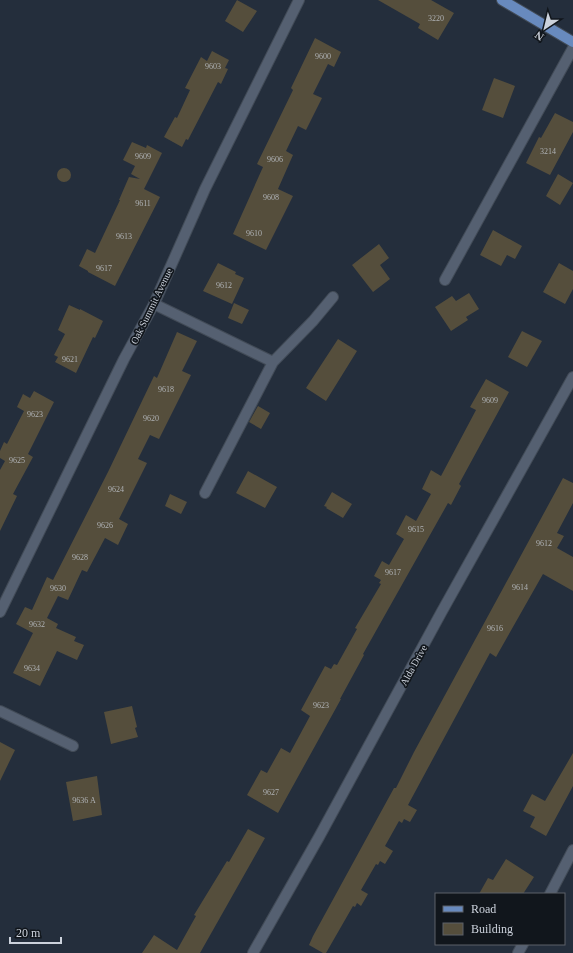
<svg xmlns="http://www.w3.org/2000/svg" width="573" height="953" font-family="'Times New Roman',serif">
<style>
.building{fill:#554e3c}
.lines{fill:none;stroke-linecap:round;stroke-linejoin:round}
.service-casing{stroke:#424b57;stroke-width:12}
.minor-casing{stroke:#424b57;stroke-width:12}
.primary-casing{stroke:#424b57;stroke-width:12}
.service{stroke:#556071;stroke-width:10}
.minor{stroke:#556071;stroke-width:10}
.primary{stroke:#688abe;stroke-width:10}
.labels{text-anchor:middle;stroke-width:3.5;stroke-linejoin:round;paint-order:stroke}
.number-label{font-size:8px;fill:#aeb1b4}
.street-label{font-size:10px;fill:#ccd2dc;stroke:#11161c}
</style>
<rect width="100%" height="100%" fill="#242e3c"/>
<path class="building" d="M237,0L257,11L243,32L225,21Z
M378,0H431L454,13L438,40L418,28L420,24Z
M315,38L341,52L334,67L328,64L313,94L322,98L306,130L298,126L286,151L293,155L278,189L293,196L266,250L233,234L263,167L257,164L293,90L291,88Z
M212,51L229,60L225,68L228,69L221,84L218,82L188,140L186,139L182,147L164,137L175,117L177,118L190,90L185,88L201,57L207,61Z
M494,78L515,86L503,118L482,110Z
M555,113L573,122V132L550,175L526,163L539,137L541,138Z
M132,142L146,148L147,145L162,153L144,189L160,197L115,286L88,272V271L79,266L87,249L95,253L120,200H119L129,177L140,179L131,174L135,166L123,160Z
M57 175a7 7 0 1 1 14 0a7 7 0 1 1-14 0Z
M558,174L573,183L560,205L546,196Z
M493,230L522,246L515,259L507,255L501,266L480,255Z
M379,244L389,258L380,265L390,279L373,292L352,265Z
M218,263L236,272L235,274L244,278L232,304L203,291Z
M559,263L573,271V289L565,304L543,292Z
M469,293L479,309L466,317L468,320L451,331L435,307L452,296L456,301Z
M234,303L249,310L242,324L228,318Z
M69,305L80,310V309L103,321L95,338L93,337L76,373L55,362L58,357L54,355L65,334L58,330Z
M522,331L542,341L527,367L508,357Z
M177,332L197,341L182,371L191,375L159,439L150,435L138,459L147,463L119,519L128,524L118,545L105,538L87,572L82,570L68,600L58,596L47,618L58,624L56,628L76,637L74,641L84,645L77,660L57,651L40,686L13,673L33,633L16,624L25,607L32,610L47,577L53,580L108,472L154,376L157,378Z
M338,339L357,351L326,401L306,388Z
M486,379L509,392L459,484L461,486L451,505L448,503L363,654L364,655L340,699H341L278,813L247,795L261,770L267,773L281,748L290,753L310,716L301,710L325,666L331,669L334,664L337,665L357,629L355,628L381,584L379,583L381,580L374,576L382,561L389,565L404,539L396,534L406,515L416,521L431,494L422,489L431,470L441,476L476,410L470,407Z
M34,391L54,402L28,454L33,457L13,494L17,496L0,531V470L5,461L0,458V451L4,442L7,444L24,411L17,407L23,394L30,398Z
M258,406L270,413L261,429L249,422Z
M248,471L277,487L265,508L236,493Z
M563,478L573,483V503L557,533L564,536L557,548L573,557V591L543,574L496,657L490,653L408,805L417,810L410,822L404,819L402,823L399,821L385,846L393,851L385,864L380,861L378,865L376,864L361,890L368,894L361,906L357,903L355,907L353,906L326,953H323L309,945L313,936L394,788H396L414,752Z
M332,492L352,504L343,518L326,508L327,507L324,506Z
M170,494L187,502L181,514L165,506Z
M132,706L137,727L135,728L138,737L111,744L104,712Z
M0,742L15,750L0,781Z
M573,753V786L546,836L530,827L535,817L523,811L532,794L545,801Z
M97,776L102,815L73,821L66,782Z
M248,829L265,838L200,953H142L154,935L177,950L196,916L194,915L227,861L229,862Z
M506,859L534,877L523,894H479L488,878L493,880Z"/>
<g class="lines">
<defs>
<path id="service" d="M445,280L573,48
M154,304L273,362L313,321L333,297
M205,493L273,362
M0,711L73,746"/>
<path id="minor" d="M0,612L124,359L154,304L205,189L299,0
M550,894L573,850
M253,953L319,837L441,613L573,377
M518,953L523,944"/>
<path id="primary" d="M502,0L573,42"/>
</defs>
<use href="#service" class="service-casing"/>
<use href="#minor" class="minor-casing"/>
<use href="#primary" class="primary-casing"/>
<use href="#service" class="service"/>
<use href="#minor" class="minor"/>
<use href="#primary" class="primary"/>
</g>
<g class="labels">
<g class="number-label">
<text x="436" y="21">3220</text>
<text x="323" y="59">9600</text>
<text x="213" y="69">9603</text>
<text x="548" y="154">3214</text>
<text x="143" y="159">9609</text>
<text x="275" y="162">9606</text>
<text x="271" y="200">9608</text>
<text x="143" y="206">9611</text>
<text x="254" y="236">9610</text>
<text x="124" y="239">9613</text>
<text x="104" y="271">9617</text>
<text x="224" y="288">9612</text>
<text x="70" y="362">9621</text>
<text x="166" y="392">9618</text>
<text x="490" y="403">9609</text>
<text x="35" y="417">9623</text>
<text x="151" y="421">9620</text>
<text x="17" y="463">9625</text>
<text x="116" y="492">9624</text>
<text x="105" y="528">9626</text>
<text x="416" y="532">9615</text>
<text x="544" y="546">9612</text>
<text x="80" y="560">9628</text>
<text x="393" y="575">9617</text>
<text x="520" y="590">9614</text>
<text x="58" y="591">9630</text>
<text x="37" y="627">9632</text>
<text x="495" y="631">9616</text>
<text x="32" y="671">9634</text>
<text x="321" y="708">9623</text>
<text x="271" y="795">9627</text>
<text x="84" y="803">9636 A</text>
</g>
<g class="street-label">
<text transform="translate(151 306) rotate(-64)" y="4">Oak Summit Avenue</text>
<text transform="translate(413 665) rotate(-61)" y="4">Alda Drive</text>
</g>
</g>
<rect x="435" y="893" width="130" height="52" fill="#11161c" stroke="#5c6169"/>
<rect x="443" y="906" width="20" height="6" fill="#688abe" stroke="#5c6169"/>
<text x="471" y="913" font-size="12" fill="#ccd2dc">Road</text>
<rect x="443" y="923" width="20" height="12" fill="#554e3c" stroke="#5c6169"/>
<text x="471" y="933" font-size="12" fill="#ccd2dc">Building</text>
<g transform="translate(545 28) rotate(215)" stroke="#11161c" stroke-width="3" paint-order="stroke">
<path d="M0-3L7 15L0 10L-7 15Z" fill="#ccd2dc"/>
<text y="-6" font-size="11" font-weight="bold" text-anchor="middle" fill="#ccd2dc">N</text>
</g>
<path d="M10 937v6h51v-6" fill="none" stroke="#ccd2dc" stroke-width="2"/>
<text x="16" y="937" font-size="12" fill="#ccd2dc" stroke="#11161c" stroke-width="3" paint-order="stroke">20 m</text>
</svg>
